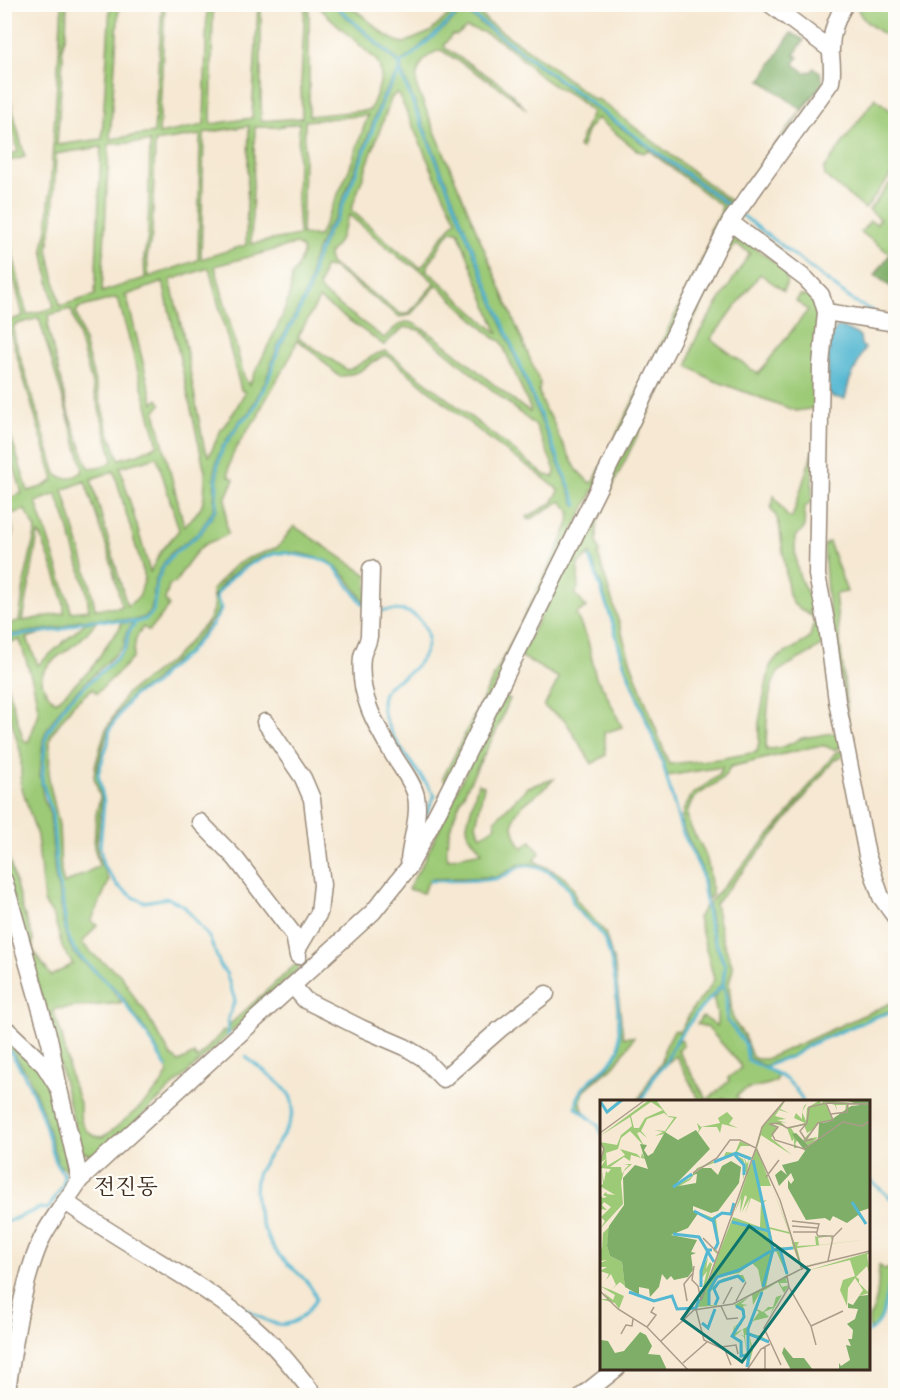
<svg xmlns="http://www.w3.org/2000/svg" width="900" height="1400" font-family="'IM FELL Double Pica','Noto Serif KR',serif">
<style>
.green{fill:#9dca77;stroke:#6c7a4a;stroke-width:1.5;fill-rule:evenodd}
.forest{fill:#7eae68;stroke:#5c6c43;stroke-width:1.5}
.water{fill:#54b8d2;stroke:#487178;stroke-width:1.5}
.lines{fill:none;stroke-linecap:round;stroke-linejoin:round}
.stream{stroke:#54b8d2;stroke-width:3}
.minor-casing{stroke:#988978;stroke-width:19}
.minor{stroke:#fff;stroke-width:16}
.labels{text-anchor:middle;stroke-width:4.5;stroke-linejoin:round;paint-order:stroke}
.quarter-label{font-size:22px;fill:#3b2a1e;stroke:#fdfcf7}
.inset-river{fill:none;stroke:#54b8d2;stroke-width:3}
.inset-road{fill:none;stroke:#ab9c8a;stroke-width:1.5}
.view{fill:#0f766e;fill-opacity:0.15;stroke:#0f766e;stroke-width:3}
.inset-edge{fill:none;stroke:#3b2a1e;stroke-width:3}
</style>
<rect width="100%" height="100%" fill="#fdfcf7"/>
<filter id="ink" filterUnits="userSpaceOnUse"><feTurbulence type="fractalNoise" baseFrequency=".0167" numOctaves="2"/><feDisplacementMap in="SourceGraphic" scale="12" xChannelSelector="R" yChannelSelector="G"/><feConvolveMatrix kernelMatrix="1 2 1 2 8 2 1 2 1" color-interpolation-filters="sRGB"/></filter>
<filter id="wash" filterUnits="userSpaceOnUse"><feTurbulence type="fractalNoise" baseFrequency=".008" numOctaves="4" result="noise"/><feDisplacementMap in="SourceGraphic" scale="24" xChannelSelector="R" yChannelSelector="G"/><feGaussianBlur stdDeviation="1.35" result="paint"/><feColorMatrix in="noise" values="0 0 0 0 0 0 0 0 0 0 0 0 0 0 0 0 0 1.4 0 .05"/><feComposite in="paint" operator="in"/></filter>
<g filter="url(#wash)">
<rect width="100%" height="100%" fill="#f6e8d2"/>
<path class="green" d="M857,4L895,5V23L886,36C874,27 858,20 857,4Z
M62,5H67L66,34L62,48L63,57L57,145L102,139L110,5H119L110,139L154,133L162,5H165L159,134L204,125L207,5H213L211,124L252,118L258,5H261V121L302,118L301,85L305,5H309V116L370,110C376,95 388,73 375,59L316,5H333L399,65V70L381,98L366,142L335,218L326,229L311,265L310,279L303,300L277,347L266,380L249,412L240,420L221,448L215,467L214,508L199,532L171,553L163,564L155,581L151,611L145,617L135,620L97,619L80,620L59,628L5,635V624L19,621L25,579L36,529L25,510L10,514L13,531L5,597V562L9,535L5,516V486L8,499L22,493L5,435V418L28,491L42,487L54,480L9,329L5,328V322L23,316L5,242V221L27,315L54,308L43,249L48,223ZM368,115L349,170L319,236L302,235L305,121ZM299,123L297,199L299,235L251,244L255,127H277ZM249,126L246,245L201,259L204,133ZM200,135L198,260L149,277L147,257L152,235L155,142ZM150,142L148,237L144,256L145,278L102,292L109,144ZM101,147L95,295L60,306L48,249L53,218L56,154ZM296,244L302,248L303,253L296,270L292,275L290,294L282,317L249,385L244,377L215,266ZM209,268L241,390L245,392L234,412L221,430L209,456L204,447L183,333L170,280ZM163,282L205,472C204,502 207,505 184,526L155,412L161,404L158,399L153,403L127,298L124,296ZM116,298L119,302L158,445L138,454L119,459L108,430L76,312L79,308ZM71,309L113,459C109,466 98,467 90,468L87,464L68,411L48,328L49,315ZM39,318L83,467L82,472C74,478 64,481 56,474L14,336V325ZM157,457L179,530L161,551L150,572L120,467ZM114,471L145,578L139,597L127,606L91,479ZM85,481L109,554L122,607L95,609L91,587L63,490ZM56,494L66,520L87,593L89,610L71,612L68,599L36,502ZM38,534L41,536C47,554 66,596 64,613L23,621Z
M336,5C363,4 377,39 404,43L430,32L459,5H466L408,57L400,62Z
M471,5H480L478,11L487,21L555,69L594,100L598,99L732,202L823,82L734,209L447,783L443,778L559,547L569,523L570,511L561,501L529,520L527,517L552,503L559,491C543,475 517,460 499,446C462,418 426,388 390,358L384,355L358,372L340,377C325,364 315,351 297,340L293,352L260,410L258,418L253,422C244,437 226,457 229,476L234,479L226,497V522L228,534C221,539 213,540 206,544C197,548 180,573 176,583L169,585L165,600L169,606L149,631L143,627L136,638L133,658L97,693L92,689L73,705L53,732L50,739L49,781L59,825L61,872L64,884L99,866L94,847L96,815L100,797L94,777L95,767L105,731L126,694L174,658L208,621L214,607L212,590L234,566L246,559L278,547L294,526L367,575V605C356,591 346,573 331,563C326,560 319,559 314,557C273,544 237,561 214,596L220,608L218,612L185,655L169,665L149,686L135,692L128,700L116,715L108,730L97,770L102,798L97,843L98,856L109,881L91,922L97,925L82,943L96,957L121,975L139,1005L142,1006L171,1056L179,1062L194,1054L197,1059L224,1030L227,1033V1027L297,963L299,968L101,1154H88L81,1151L53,1039L5,869V844L22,908L33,938V950L51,976L73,964L63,949L54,917L44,902L37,836L21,785V754L5,698L4,675L23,739L28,743L39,713L33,683L20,640L5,643V638L45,632L27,638L38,665L85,623L97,621C91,628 85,636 78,642C57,659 22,673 56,702L92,668L108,643L120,628L121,623H133L126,633L124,646L65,702L46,731L43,740L40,775L43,796L50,815L55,876L60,898L65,935L74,954L109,985L122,1003L55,1009L53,1011L62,1036L71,1079L80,1103V1115L82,1123L86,1130L95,1136L102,1137L109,1133L139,1108L159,1088L168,1073L166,1066L150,1037L119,992L81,957L72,946L68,934L63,898L57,876L52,814L43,782L46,740L49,732L67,703L118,657L127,648L129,634L136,622L146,619L153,612L158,581L165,566L173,555L201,534L217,509L218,467L223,449L242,421L251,414L268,381L280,348L305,301L313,280L314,266L329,231L338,219L368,143L384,99L400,73L575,505L577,506L402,71L401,65L464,11L728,207L730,206L729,203L607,115L470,12L467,8ZM466,28C495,31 516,54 536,72C543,79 558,89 566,92C575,96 584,106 592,112L578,147L581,149L588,129L597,118L638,151L644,153L648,150L721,206V214L710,230L713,237L594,481L590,483L577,470L559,437L552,419L545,410L539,392L540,383L417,88C414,70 424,54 441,50L502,89L527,110L504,86L446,49L444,45L452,35H457ZM396,93L399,95L436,179L456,220L437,243L423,266L420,267L402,254L351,210L391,99ZM349,215L401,259L422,271L435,283L408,314H401L330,263L328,256L339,241ZM451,231H458L498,334L426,269L444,239ZM324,267L333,268L400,317L410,315L437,285L494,338L501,341L530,408V412C506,399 424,319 406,322C397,323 390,333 384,338L324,294L319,288ZM319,299L384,345L404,327L419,330L536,426L555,470L554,477L545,475L386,351C372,353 361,366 347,370L298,337Z
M5,81L25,157L5,162V156L18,152L5,102Z
M875,98L895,114V170L865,209L825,176L824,169Z
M895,177V254L893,256L861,232L870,221L877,224L880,219L869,210Z
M733,235H737L784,269L787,280L784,291L760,274L711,339L758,374L808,310L796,301L800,295L810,297L821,313L815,408L796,411L710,379L688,366L693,345L699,333L750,253L736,244L727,254L722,263L616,479L597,524V543L600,552L598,554L631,663L669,764L718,759L757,752L759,742V722L770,666L775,659L809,639L814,623L813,617L794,605L789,595L779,524L776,516L771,509L774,496L787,516L792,518L813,450L812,501L805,507L804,529L795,537C794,563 799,589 819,606L822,645C810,655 795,660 782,669C765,682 767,730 766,750L783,747L802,738L839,732L843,746L834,750L825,746H817L730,767C724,784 704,787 693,800C678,821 698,835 705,854C710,867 711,881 712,895L708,900L702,870L681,823L684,809L692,795L719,775L722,767L667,776L663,760L624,661L602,587L590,554L578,564V588L575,594L586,607L576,614L588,641L596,678L604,689L622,727L604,733L606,755L592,764L565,720L544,707L559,678L520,656Z
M829,542L847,592L835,594L849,728L827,594L824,546L826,543Z
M504,696L510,699C506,707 503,716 499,725C486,755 438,828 448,859L452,858L482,852L468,834L467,824L478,783L484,786L476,825L481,836L496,826L495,820L528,787L554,779C533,803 496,809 522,848L531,841L540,853L534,861L559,874L568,881L574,890L576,900L605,932L615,967L623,1037H634C630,1044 617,1063 612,1068C598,1081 571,1090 585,1114L576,1107L577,1099L583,1088L608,1068L620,1049L614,973L606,942L602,934L574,904L571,893L563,882L551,872L538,866L531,864L518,865L498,877L430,879L423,893L408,889L425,859L459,786Z
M844,750L842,757L834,760L783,824L715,904L722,938L733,968L729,983L732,1015L735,1023L744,1035L752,1057L757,1059H766L895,1001V1009L878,1015L810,1043L791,1056L782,1058L765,1066L749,1059L746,1043L728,1020V996L724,984L726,966L714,936L708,904L782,821L835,753Z
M706,904L712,937L724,966L722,983L697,1012L670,1049L665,1063L655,1075L650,1087L638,1101L649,1081L662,1062L664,1050L673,1032L675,1030L679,1032C685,1024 688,1015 694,1007C701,997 710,990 714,979L698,918Z
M723,986L726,996V1021L745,1044L747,1060L778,1074L776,1081C762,1089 751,1083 736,1096L740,1101H728L724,1098L719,1101H700L676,1056L667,1063L672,1049L679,1039L682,1040L683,1046L678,1051L707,1100L729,1081L728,1078L741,1068L739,1063L707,1027L697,1024L701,1018L704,1017L717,1026V1013L713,998Z
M4,1031L51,1078L70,1173L58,1164L44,1115L35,1092L28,1075L5,1041Z
M895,1264V1271C882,1288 890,1320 869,1331V1317C879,1305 878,1280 879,1265L885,1270Z"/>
<path class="forest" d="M791,33L804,40L794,55L798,57L794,64L806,73L808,71L811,72L814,68L820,72L823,82L802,110L761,80Z
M890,254L893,256L895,254V290L875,275Z"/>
<path class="water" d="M838,327H842L860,336L861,345L865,348L849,382L845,399L832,397L829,393C828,377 825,337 838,327Z"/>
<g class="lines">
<path class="stream" d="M334,4L400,64V71L577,505
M464,9L728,205
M400,64L409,58L469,4
M742,215L856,303L873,311
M590,557L613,624L623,661L662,761L681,829L701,871L710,928L725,966L723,984L726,996L727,1020L745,1044L748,1060C772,1073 790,1074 803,1102
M377,611C394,610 411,607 422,623C436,641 422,663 407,674C401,679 393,682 388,687C384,691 382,698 382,704C384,733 418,771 435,795L424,818
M4,637L60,630L80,622L97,620L136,622
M430,881C447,880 485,882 499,878C512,874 518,863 533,866C547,869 563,879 570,892C572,896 572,901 574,905C581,917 595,923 602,935C616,959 620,1021 619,1049C607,1076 579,1078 576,1107L598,1125L602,1134
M228,1035V1019L235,1000L226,973L221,967L209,937L184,906L168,898L144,902L135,898L118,886L103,865L100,846L104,802L98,774L108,743L110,729L125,706L135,694L154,685L164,673L188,653L212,625L220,612L221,608L216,598L217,594L232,577L252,563L276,553H286L323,560L334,566L363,604
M4,1044C22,1067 34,1092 43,1119C50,1138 51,1159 64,1175L63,1185L48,1209L41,1208L4,1223
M166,1067L149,1038L118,993L76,953L67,934L62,898L57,876L52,814L42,782L45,740L48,732L66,703L118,657L126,647L128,633L136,622L146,619L153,612L157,581L164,565L172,555L200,533L216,508L217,467L222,449L241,421L251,413L268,380L279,347L304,301L312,279L313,266L328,230L337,219L368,143L383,98L400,71
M766,1067L782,1059L791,1057L811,1044L878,1016L896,1011
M641,1102L655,1075L666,1063L671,1050L678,1038L697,1013L723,984
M868,1178L896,1203
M238,1305C249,1310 261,1319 273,1323C292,1329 308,1314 316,1299C312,1280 289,1268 278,1254C269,1242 262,1226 258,1212C255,1201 254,1186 257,1175C265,1154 307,1118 288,1093C277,1078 259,1068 246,1057
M868,1332C891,1320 881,1290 896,1272"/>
</g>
</g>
<g filter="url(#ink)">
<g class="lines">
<defs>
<path id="minor" d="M770,4L831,50
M730,222L806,279L821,295L826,312L821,365L817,575L827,626L837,701L867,855L881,897L896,918
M826,312L896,323
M371,569L369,636C368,645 363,650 362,657C358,695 375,724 394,756C401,768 413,782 416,796C420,816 411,840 409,860
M265,722L303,778L312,799L322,885L319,913L297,950
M200,822L236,859L294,935L298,956
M4,880L50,1042L59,1089
M293,986L305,1000L361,1028L405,1047L423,1058L443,1079L500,1029L546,994
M4,1027L44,1065L59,1089L80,1180
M66,1202C125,1246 199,1279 254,1327C277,1347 296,1371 315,1396
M583,1395L617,1368
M6,1396C15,1343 20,1287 42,1238C52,1218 68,1199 80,1180L373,912L409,867L449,790L730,222L831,82C833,73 832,64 831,54C830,35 835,20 845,4"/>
</defs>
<use href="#minor" class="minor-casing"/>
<use href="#minor" class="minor"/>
</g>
</g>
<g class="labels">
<g class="quarter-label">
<text x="126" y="1194">전진동</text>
</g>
</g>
<g transform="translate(600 1100)">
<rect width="270" height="270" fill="#f6e8d2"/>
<path d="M49,0H56L68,16L77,17L64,34L55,36L63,32L54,30L65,31L74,18L69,17L64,13L47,19L41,31L43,33L47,38L53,37L47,38L40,32L37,33L44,46L30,31L21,38L18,49L6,53L7,66L25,55L20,49L37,54L41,58L42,53L45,59L31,55L30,61L24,57L10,67H21L22,74L25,69L29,65L24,64H32L24,71L21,82L23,104L0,129L5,121L1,117L11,107L4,102L2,105L7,110L0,109V95L3,98L7,97L3,95L6,92L7,94L15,95L0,86L3,84L2,70L4,82L6,71L8,73L11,69L0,68L6,59L0,63L3,49L0,42L17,45L21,35L32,26L30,17L0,36ZM51,2L63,10L45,18L39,28H34L31,16ZM186,0L180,9L189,13L179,10L175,16L186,19L177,20L187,23L181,22L186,27L171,23L178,28L171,38L192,55L161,35L157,48L171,86H160L163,101L167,100L163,103L169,127L189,132L173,89L190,133L194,142H199L197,146L216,145L215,136L218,137L224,135L232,137V140L230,136L218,138L219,145L270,139L197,148L202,167L228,160L201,168L194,149L181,150L188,175L200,171L186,177L187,183H180L182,187L189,185L184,193L178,182L163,191L157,209L163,212L168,207H173L176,197L182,195L170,215L173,208L164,212L169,217L153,221L149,229V233L161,236L169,241V243L149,234L153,250L148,268L149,255H141V242L132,236L134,227L143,220L144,212L134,205L149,197L141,204L148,205L143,206L145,212L144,218L141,225L135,227V233L149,226L159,212L156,210L161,191L153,205L152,194L141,199L162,188L158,169L152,163L139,173L118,177L111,188L122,179L136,175H143L146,182L138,175L122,180L109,193L110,205H122L98,207L107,171L100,181L101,171L108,157L106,169L110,162L112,164L105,189L118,155L113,150L118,143L114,121L109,120L93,110L116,119L119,142L115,151L118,155L133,117L160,127L161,103L151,98L145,114L150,98L142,112L147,97L145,95L140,113L141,98L135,112L147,75L145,71L144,76L143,80L144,65L135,55L143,59L146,67L144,57L147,64L149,59L147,73L153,59L136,53L119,61L98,69L90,80L76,88L73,87L90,78L97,68L123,58L126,52L135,53L140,41L151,46H141L137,52L153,58L162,27ZM170,129L190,134L193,147L174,148ZM176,151L187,175L166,187L173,152ZM143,229L144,236L139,234L144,237L146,250L145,235H149L151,250L143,255L142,240L134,237ZM220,0L221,4L224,0L252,3H247L249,8L245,12L246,5H236L237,11L235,5L225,2L233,20L218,23L206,39L218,37L209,46L203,40L212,30L207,33L204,25L191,28L198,39L195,44L198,48H194V39L192,41L187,28L205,23L194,18L196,13L202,19V12L204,6L207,3L202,12L206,21L207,8ZM127,12L136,21L133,18L129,24L138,28L122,24L120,33L117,27H102L92,42L99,30L97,23L101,27L120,23L118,18ZM10,126L7,146L10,156L22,162L25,186L20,182L11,190L24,196L19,209L15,203L0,199H8L4,193L13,200L15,195L0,186L11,190L16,185L11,174L6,180L9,174L0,171L7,167H0V163L7,160L0,161V143L2,150L3,133ZM270,152L267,155L270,175L267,166L256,177L259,179V183L269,193L259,196L263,190L255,178L248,188L247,206L240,190L243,180L255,176L250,160L206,171Z" fill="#9dca77" fill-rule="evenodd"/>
<path d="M245,0H270V108L258,112L262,119L258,115L247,123L233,116L230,121L225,118L206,120L188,88V80L191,84L194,80L191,73L179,86L175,75L181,70L187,75L182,65L198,61L205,51L192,34L196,33L209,46L218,39L219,23L228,22L251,6L260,5ZM96,30L110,49L73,87L96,83L97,74L92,75L102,68H111L118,75L122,66L131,61L141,67L139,83L118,111L111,113L93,106V111L99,112L88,128L71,135L97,140L91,152L96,153L91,155L93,170L88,177L74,180L71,176L67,180L62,174L59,187L50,197L49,189L39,187V195L25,187L22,162L10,156L7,146L9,126L24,105L23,78L35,65L48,69L40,44L47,45L44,50L48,56L53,53L65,32L78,40ZM270,175V270H239V263L241,266L250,260L246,245L251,246L248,239H252L253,230L247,224L255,219L258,209L248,208V203L253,205L259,196L268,195ZM40,232L46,235L52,246L48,254L60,255L67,270H0L1,240L8,241L15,253L24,251ZM184,247L193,258H204L213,270H191L182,253Z" fill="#7eae68"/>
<path class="inset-river" d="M0,1L7,12L22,0M135,55L144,65V75M153,60L173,150L163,187M114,62L136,53L151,59M73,87L92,74M252,102L266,124M94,111L113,121M132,122L169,131M73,134L99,137L114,162M115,149L118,143L113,119L122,113L131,114L134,103M180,149L187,174M174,150L193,148M101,187V171L108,150H112M29,192L54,201L72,196L77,209L96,208L99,199M109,205V191L117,177L139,170L171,151M115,205L118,198L114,189L119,182L138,176L144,182M136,206L143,210L144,217L132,236L141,242V256L149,255L147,267M102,223L108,228L115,209M149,234L169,242M148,265V229L162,192"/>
<path class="inset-road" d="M185,0L162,27L156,48L180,100L202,170M231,14L247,12L248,3M206,24L187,28L179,23L169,24L178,27L172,34L175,40L204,49L243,22L262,26L270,21M0,33L45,0M205,39L200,31L207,23L209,7L227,3L270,4M213,39L205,41L218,23L233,20L226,3M0,42L4,49L0,63M93,73L117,58L130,40H140L156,48L101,201M166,77L179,60M192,121L219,124L217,132H193M192,126L218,128M216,132L218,136H233M103,138L119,154M228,161L233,137L242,128M94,166L92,180L98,186L101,200M189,187L211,226L216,245M0,191L18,209L47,227L88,270M87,201L84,184L93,173M136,201L146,182M123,204L132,187M121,206L127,219L138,218M96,209L104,240L125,250L131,265M211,226L243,211M47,227L56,215L51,212L54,207M21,234L26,225L32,226L33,219M61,241L94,210L133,204L205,167L270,151M121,247L136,245L138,254M83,263L107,242M181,265L164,228L189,187L187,176M147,270L161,249L170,244M165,270V247"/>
<path class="view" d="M149,126L209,170L142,262L82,219Z"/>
<rect width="270" height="270" class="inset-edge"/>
</g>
<rect width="900" height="1400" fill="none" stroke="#fdfcf7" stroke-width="24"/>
</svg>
